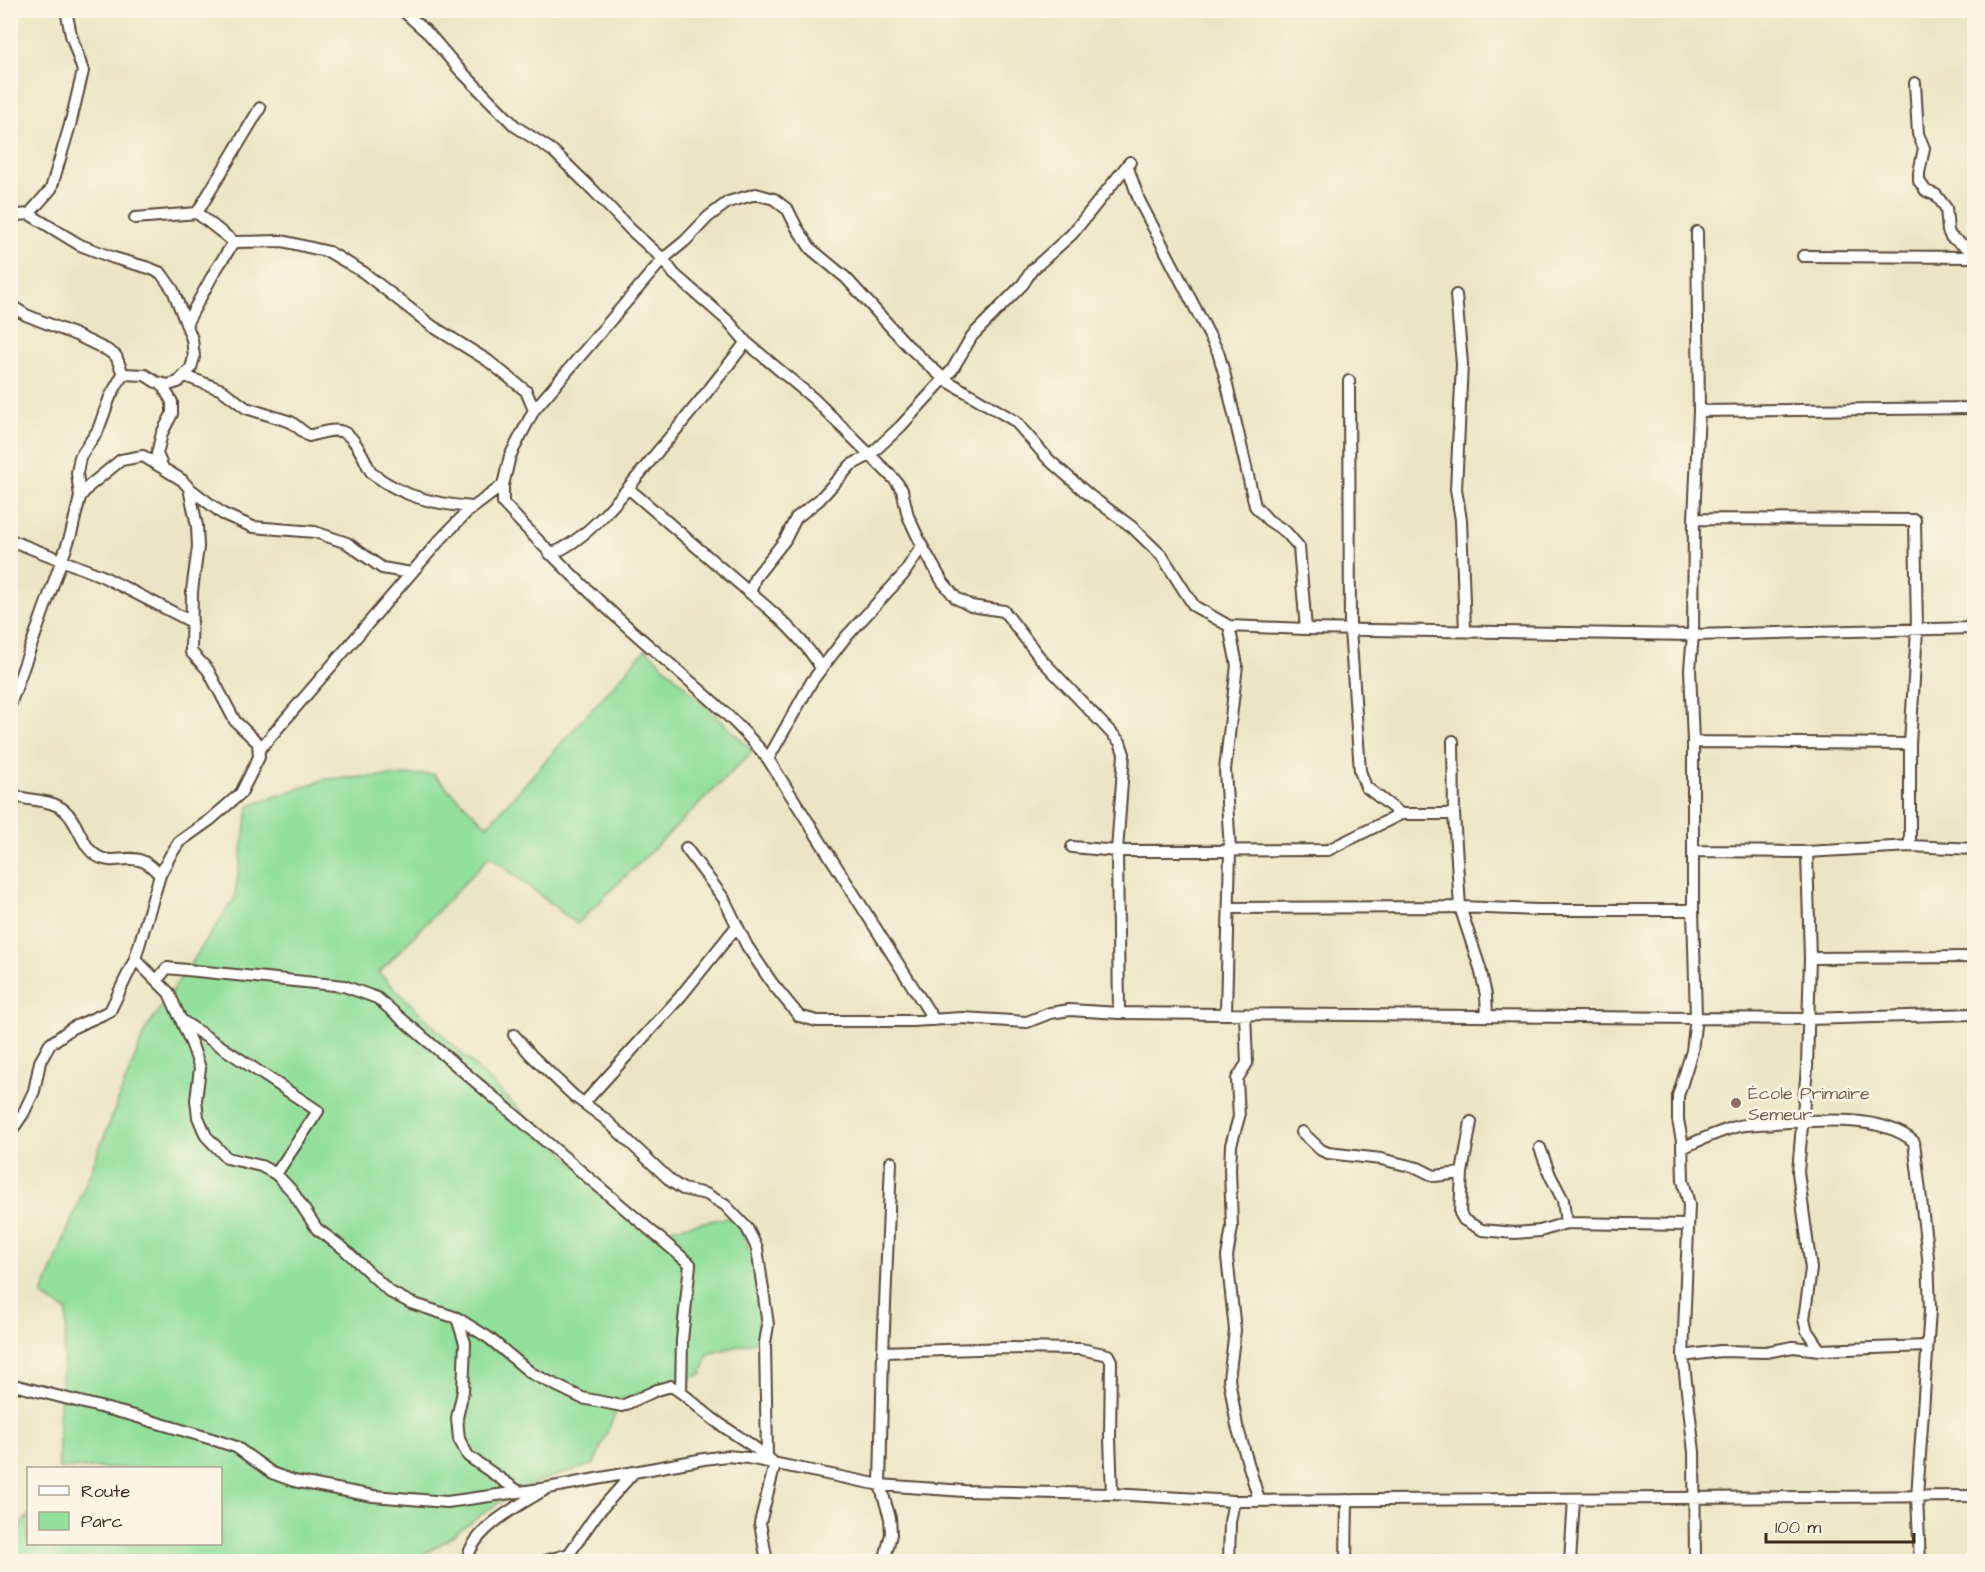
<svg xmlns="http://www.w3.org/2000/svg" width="1985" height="1572" font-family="'Architects Daughter',sans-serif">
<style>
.green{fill:#93df9c;stroke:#67845d;stroke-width:1.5}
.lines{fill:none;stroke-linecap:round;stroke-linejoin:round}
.minor-casing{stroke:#564637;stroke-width:14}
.minor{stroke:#fff;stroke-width:10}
.education-dot{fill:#8d6e63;stroke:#fcf5e5;stroke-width:2}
.labels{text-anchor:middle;stroke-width:5;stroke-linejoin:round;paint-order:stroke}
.education-label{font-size:18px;fill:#785e54;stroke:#fcf5e5;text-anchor:start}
</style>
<rect width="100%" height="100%" fill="#fcf5e5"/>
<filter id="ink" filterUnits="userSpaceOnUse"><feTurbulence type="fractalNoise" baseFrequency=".0167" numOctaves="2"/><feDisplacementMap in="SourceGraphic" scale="12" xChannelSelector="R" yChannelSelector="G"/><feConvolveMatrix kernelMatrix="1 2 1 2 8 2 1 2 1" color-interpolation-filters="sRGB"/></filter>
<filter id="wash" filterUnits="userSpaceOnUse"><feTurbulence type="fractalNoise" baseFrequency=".008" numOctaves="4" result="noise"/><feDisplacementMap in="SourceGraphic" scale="24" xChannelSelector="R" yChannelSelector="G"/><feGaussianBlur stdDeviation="1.35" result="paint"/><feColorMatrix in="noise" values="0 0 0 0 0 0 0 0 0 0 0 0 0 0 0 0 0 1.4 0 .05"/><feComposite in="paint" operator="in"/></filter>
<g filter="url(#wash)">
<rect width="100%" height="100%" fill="#ece5c5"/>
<path class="green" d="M646,649L753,751L577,924L490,856L379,973L646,1233L736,1216L761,1281L758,1341L708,1354L702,1374L621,1399L594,1464C569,1472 543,1478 520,1490C482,1510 451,1542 411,1561H11L10,1525L19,1528L28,1515V1544H220V1468H59V1424L67,1311L42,1296L146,1029L234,900L249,806L326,779L433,774L487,826Z"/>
</g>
<g filter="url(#ink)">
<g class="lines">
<defs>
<path id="minor" d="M402,10L429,34L458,68L515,126L553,151L594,191L630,229L663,259L674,274L729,322L746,342L814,399L895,480L902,490L908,516L922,546L942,581L956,598L971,606L1004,611L1041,659L1120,742L1124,754L1117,851L1119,1013
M1915,83L1918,134L1924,148L1919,173V181L1926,191L1936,195L1946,208L1948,231L1951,237L1974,252
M1127,165L1139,200L1218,352L1225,376L1255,506L1268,520L1286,532L1299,547L1306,629
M10,213L18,215L29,214L80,245L114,258L149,268L161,273L173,290L192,339L194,357L191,368L178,382L168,385L156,382L145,375L123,374
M197,213L260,108
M29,214L51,189L70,125L83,71L71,35L66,10
M135,218L197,213L234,242L282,241L329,252L363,272L432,326L487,360L526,391L534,410
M1803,256L1974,257
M1456,295L1462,364L1456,489L1461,520L1465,631
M10,305L26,315L76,335L107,350L116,356L123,374
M186,324L215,271L234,242
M185,376L222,390L246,408L291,422L309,436C342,426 348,428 364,458C367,464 369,470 373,474C405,498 435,504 473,507
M1349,381L1350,629L1360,771L1366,787L1401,814H1454
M161,383L172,402V414L162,433L157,454L163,468
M1699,411L1974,408
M189,488L223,514L253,527L315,532L347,543L382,568L411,573
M628,488L750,593
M1694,519L1915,520L1917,630L1910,744V846
M10,540L102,576L192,622
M550,554C590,541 632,483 659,450C689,415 718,379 746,342
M821,668C804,639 776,614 750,593L755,578L785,540L796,518L819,500L851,465L870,455L901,426L952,370L972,336L1023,284L1032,270L1072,234L1130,162
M10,705L71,534L80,497L77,473L80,457L98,430L110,397L123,374
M1453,741L1454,814L1460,907L1480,968L1486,995L1487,1016
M1693,742L1910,744
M259,750L439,541L466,513L503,485
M768,759L812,681L845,638L903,575L922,546
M10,794C27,802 50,798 64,810C80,823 81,850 101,858C114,864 128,855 142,861C149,863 155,870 160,875
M1072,847L1117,851L1328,850L1401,814
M686,848L724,899L747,946L772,983L799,1016L817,1021H912L962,1018L1027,1022L1050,1013L1070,1010L1119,1013L1808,1019L1974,1014
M1694,851L1807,852L1910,846L1974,849
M1807,852L1810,958L1807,1067L1798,1172L1811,1269L1804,1319L1807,1331L1820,1350
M1229,908L1460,907L1538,910H1693
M1810,958L1974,957
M135,959L169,993L192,1045L200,1068L196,1100L198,1117L206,1136L227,1158L261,1166L276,1174L292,1191L317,1229L343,1248L390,1292L411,1303L457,1318L489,1338L531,1373L582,1398L622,1406L657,1390L671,1386C687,1395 698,1408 713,1419C733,1434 756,1446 775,1464L760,1523L767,1562
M157,980L167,968L344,986L377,998L690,1264L682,1340L681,1392
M1226,1013L1230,850L1225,770L1237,665L1229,626
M1245,1014L1247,1063L1237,1079L1239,1117L1231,1145L1230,1169L1232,1227L1227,1257L1235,1330L1229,1379L1237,1426L1259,1500
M181,1020L318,1111L276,1174
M934,1020L768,759C731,713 683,676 639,637C591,595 546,550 503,503V485L510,456L534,410L663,259L685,241L708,217L728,202L756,194L774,199L788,210L797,228L811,249L846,278L907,345L944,379L1015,421L1049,460L1089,495L1132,527L1162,556L1194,606L1229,626L1306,629L1693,635L1974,628
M514,1035L531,1055L574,1096L605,1119L672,1182L683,1189L706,1194L725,1205L747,1228L757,1248L768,1325L765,1343L767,1456
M584,1103L680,997L737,926
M1471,1122L1462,1173L1460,1213L1464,1220L1482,1230L1515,1233L1540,1231L1566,1223
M1302,1132L1321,1150L1328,1153L1381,1159L1418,1168L1434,1176L1462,1173
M10,1133L23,1114L34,1091L40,1062L50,1044L72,1028L110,1011L135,959L160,875L170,856L179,842L210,820L241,793L259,757L258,743L235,721L208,670L191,652L192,591L198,547L197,526L189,488L182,480L143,456L121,460L89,486L80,497
M1540,1148L1550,1175L1563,1200L1566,1223L1688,1225
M1682,1148C1700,1140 1719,1131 1739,1126C1750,1124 1764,1124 1775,1123C1814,1120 1884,1114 1914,1142L1928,1257L1930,1310L1917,1497L1920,1562
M457,1318L465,1343L463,1391L457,1418L459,1439L468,1456L518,1491
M883,1352L1008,1348L1081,1349L1108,1355L1111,1361L1110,1439L1112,1494
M1683,1356L1720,1351L1766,1352L1793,1347L1820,1350L1927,1346
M10,1384L131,1415L212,1439L236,1447L272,1473L294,1481L373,1496L447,1502L548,1488L704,1459L727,1456L748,1458L880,1485L964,1491L1112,1494L1234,1501L1974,1496
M467,1562C470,1530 521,1504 546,1489
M542,1562L569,1554L596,1515L634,1472
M884,1562L891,1534L890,1518L880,1485L883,1352L891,1162
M1229,1562L1230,1522L1234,1501
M1346,1562L1347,1500
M1570,1562L1574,1499
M1695,1562L1694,1452L1683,1356L1689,1205L1683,1180L1682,1141L1678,1120V1096L1692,1051L1696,1017L1693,910V742L1690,669L1693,635L1694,519L1699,411L1697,232"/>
</defs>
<use href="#minor" class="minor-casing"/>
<use href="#minor" class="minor"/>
</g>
</g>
<circle class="education-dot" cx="1736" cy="1103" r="6"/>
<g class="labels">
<g class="education-label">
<text x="1748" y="1099">École Primaire<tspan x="1748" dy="21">Semeur</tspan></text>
</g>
</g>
<rect width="1985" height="1572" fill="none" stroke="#fcf5e5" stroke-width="36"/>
<rect x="27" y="1467" width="195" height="78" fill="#fcf5e5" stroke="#afa495" stroke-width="1.5"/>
<rect x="39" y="1486" width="30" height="9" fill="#ffffff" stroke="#afa495" stroke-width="1.5"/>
<text x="81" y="1497" font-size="18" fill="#3b2a1e">Route</text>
<rect x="39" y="1512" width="30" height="18" fill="#93df9c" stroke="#afa495" stroke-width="1.5"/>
<text x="81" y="1527" font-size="18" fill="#3b2a1e">Parc</text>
<path d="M1766 1533v9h148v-9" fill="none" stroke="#3b2a1e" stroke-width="3"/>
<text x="1775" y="1533" font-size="18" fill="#3b2a1e" stroke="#fcf5e5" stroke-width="4.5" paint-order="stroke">100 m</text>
</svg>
